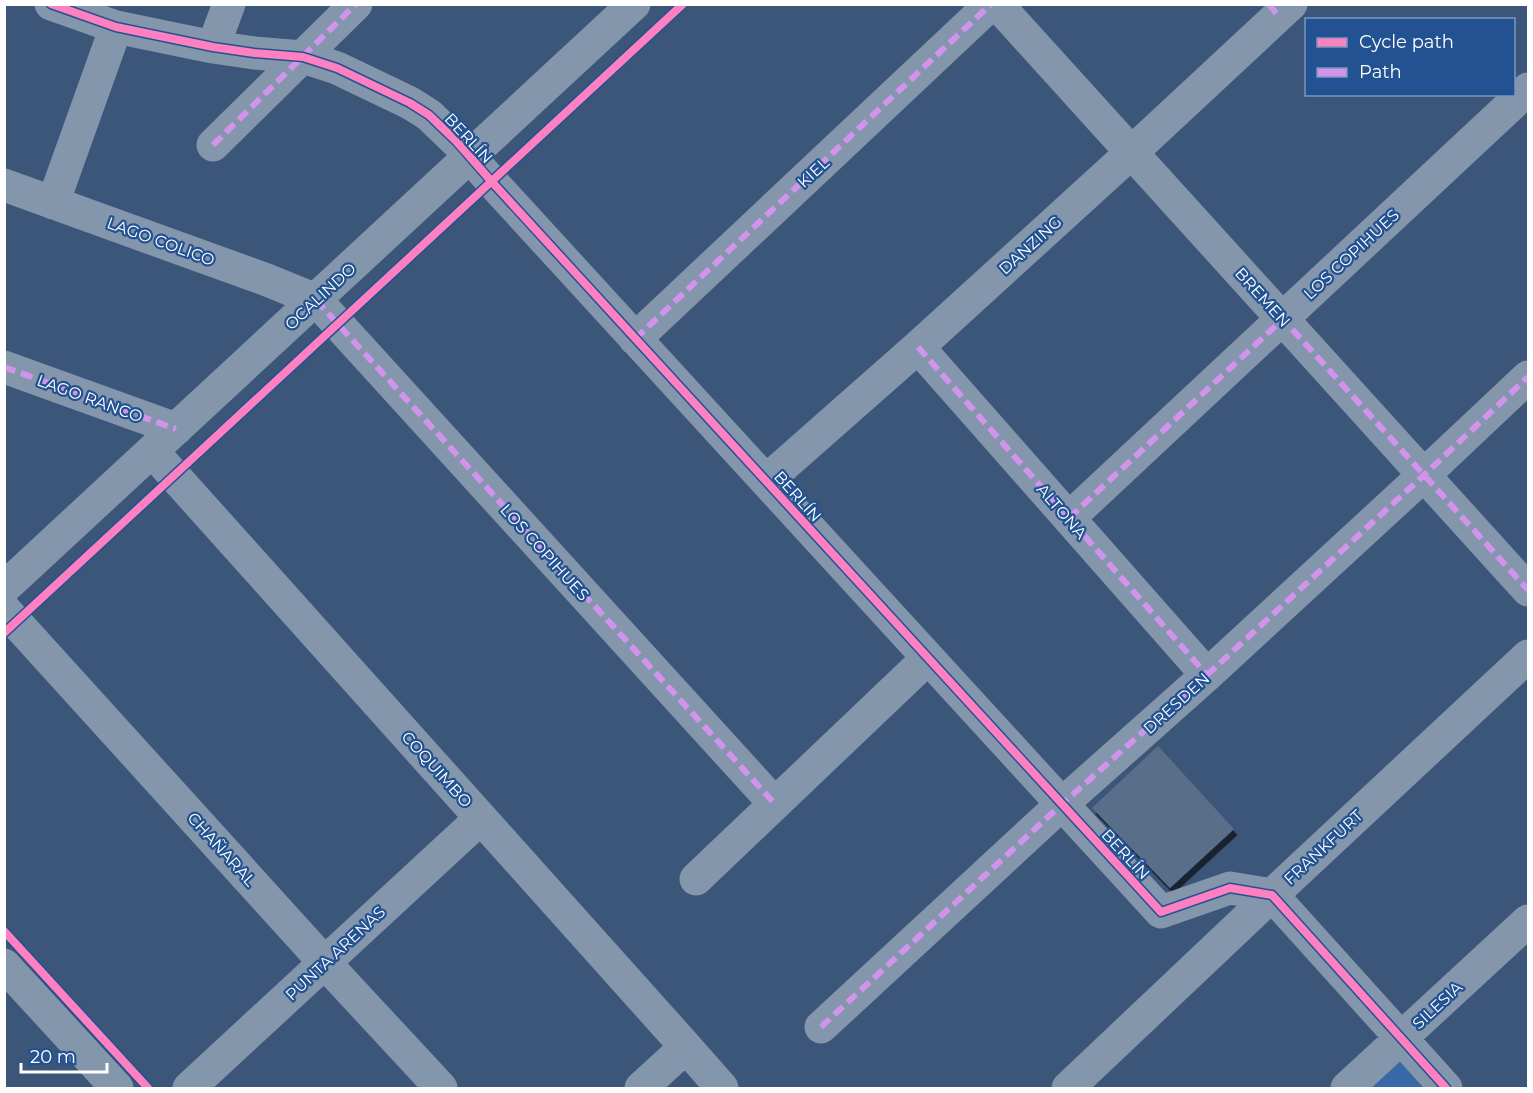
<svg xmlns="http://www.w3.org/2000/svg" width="1533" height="1093" font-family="Montserrat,sans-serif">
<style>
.green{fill:#3769a7}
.building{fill:#596e89;filter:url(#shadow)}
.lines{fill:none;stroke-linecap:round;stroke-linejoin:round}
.minor{stroke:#8396ab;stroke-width:33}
.tertiary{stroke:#8396ab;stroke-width:33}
.quiet{stroke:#d193ec;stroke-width:6;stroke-dasharray:12 6;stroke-linecap:butt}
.cycleway-casing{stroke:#225291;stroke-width:11}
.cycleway{stroke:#ff80c0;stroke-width:8}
.labels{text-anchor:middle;stroke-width:4.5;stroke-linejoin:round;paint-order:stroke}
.street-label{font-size:16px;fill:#fff;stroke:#225291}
</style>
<defs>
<filter id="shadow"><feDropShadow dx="3.5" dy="6" stdDeviation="0" flood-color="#0009"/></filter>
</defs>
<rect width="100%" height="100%" fill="#3b5678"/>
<path class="green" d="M1399,1058L1437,1088H1364Z"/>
<path class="building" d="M1158,746L1234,829L1170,888L1092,808Z"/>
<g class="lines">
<path class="minor" d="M51,4L116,27L213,47L254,53L303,57L337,68L410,103L429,115L457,142L492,182L1161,912L1230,888L1272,895L1446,1088
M997,4L1528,590
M213,47L229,4
M213,145L356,4
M4,185L267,280L316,300L775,804
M53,203L116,27
M635,339L991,4
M918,347L1207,675
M4,367L176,429
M152,451L686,1047L722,1088
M766,481L918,347L1132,152L1291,4
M1069,518L1528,89
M4,609L325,963L441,1088
M696,879L928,658
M821,1027L1062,804L1207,675L1424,475L1528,377
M189,1088L481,818
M641,1088L686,1047
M1068,1088L1272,895L1528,656
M1347,1088L1528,921"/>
<path class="tertiary" d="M4,588L634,4
M4,965L117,1088"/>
<path class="quiet" d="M1269,4L1278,16
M213,145L356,4
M316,300L775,804
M635,339L991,4
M918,347L1207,675
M4,367L176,429
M1069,518L1283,319L1528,590
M821,1027L1062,804L1207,675L1424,475L1528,377"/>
<defs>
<path id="cycleway" d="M51,4L116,27L213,47L254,53L303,57L337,68L410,103L429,115L457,142L492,182L1161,912L1230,888L1272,895L1446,1088
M4,633L683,4
M4,931L148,1088"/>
</defs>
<use href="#cycleway" class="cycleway-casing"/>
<use href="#cycleway" class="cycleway"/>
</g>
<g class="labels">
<g class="street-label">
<text transform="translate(469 138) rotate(47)" y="6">BERLÍN</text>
<text transform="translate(813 172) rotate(-43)" y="6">KIEL</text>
<text transform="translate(161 241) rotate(20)" y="6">LAGO COLICO</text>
<text transform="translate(1030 245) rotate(-42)" y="6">DANZING</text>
<text transform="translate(1351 254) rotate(-43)" y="6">LOS COPIHUES</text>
<text transform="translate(320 296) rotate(-43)" y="6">OCALINDO</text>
<text transform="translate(1263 297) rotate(48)" y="6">BREMEN</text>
<text transform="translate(90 398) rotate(20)" y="6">LAGO RANCO</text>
<text transform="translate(798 496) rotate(48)" y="6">BERLÍN</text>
<text transform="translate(1062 511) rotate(49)" y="6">ALTONA</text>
<text transform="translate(545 552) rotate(48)" y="6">LOS COPIHUES</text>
<text transform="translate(1176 703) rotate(-42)" y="6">DRESDEN</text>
<text transform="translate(437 769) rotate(48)" y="6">COQUIMBO</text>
<text transform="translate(1323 847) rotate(-43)" y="6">FRANKFURT</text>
<text transform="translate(222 849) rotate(48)" y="6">CHAÑARAL</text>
<text transform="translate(1126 854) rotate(47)" y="6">BERLÍN</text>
<text transform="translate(335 953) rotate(-43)" y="6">PUNTA ARENAS</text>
<text transform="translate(1437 1005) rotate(-43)" y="6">SILESIA</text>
</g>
</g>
<rect width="1533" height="1093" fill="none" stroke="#ffffff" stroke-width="12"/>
<rect x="1305" y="18" width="210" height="78" fill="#225291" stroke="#7a97bd" stroke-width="1.5"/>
<rect x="1317" y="38" width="30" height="9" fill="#ff80c0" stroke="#7a97bd" stroke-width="1.5"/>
<text x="1359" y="48" font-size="18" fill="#ffffff">Cycle path</text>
<rect x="1317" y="68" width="30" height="9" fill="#d193ec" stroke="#7a97bd" stroke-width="1.5"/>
<text x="1359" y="78" font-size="18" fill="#ffffff">Path</text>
<path d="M21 1063v9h86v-9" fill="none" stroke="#ffffff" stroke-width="3"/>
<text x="30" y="1063" font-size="18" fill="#ffffff" stroke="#225291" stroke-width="4.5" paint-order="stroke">20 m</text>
</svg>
